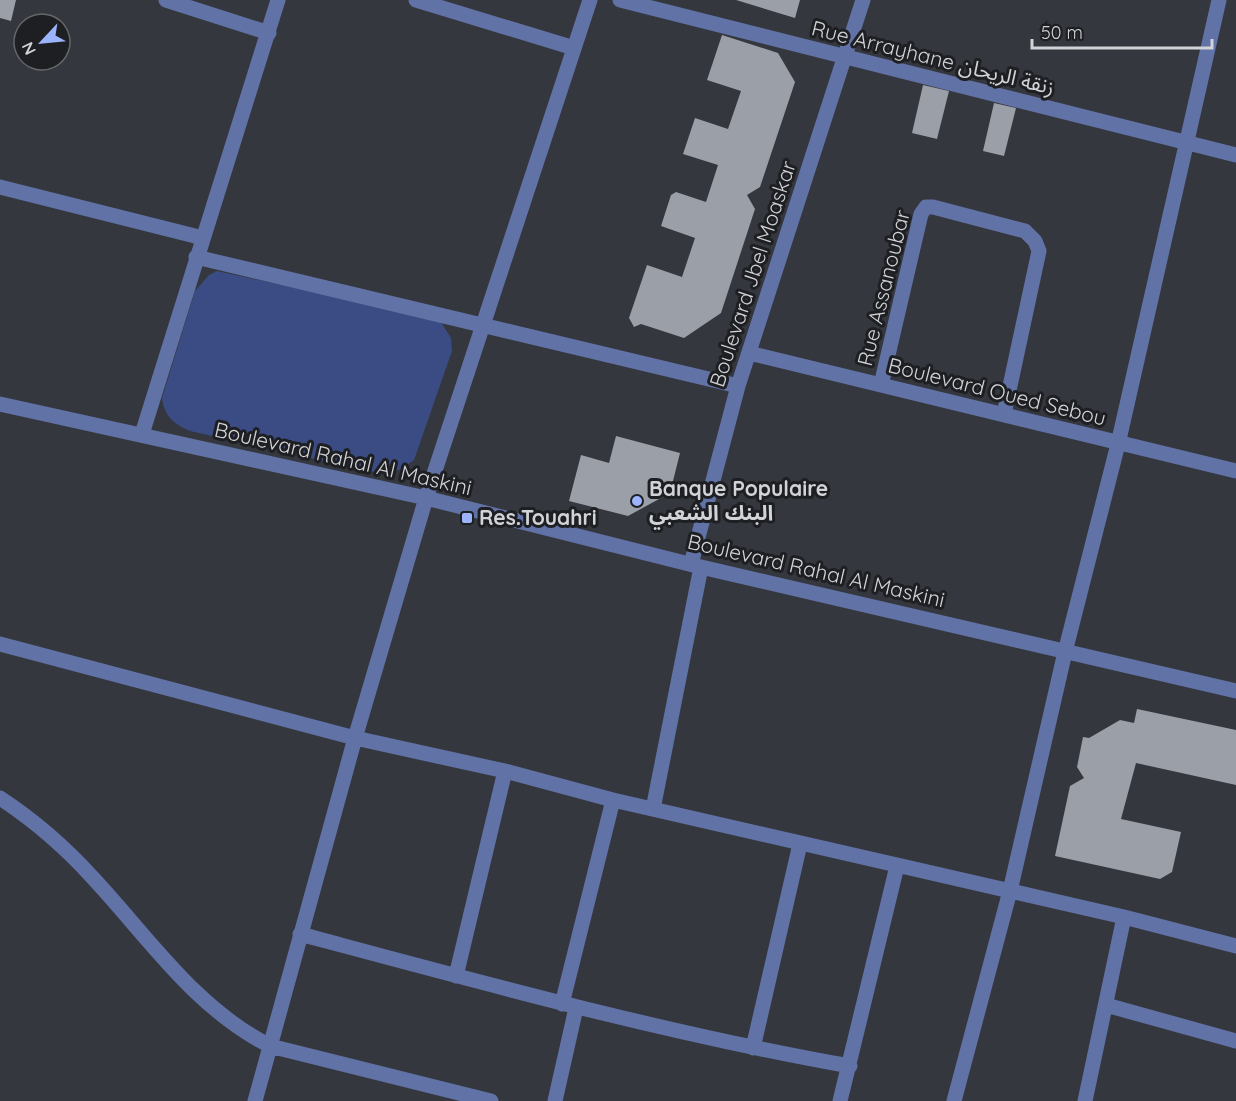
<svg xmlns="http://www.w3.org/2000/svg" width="1236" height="1101" font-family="Quicksand,'Noto Sans Arabic',sans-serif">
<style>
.green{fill:#3b4c85}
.building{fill:#9b9fa7}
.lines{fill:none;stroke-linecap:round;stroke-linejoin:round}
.minor{stroke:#6172a6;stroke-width:15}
.poi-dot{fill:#9cb4fd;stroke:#1e1f22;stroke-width:2}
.labels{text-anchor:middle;stroke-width:6;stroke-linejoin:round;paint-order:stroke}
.street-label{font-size:21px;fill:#d1d3d7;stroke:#1e1f22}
.poi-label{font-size:21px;font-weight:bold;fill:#d1d3d7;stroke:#1e1f22;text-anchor:start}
</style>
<rect width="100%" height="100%" fill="#35373e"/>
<path class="green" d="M217,271L439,319L451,338L452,351L414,460L402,469L382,474L190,431C174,424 164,416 162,398L195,291L209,275Z"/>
<path class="building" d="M0,0H16L11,21L0,18Z
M736,0H800L795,18Z
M722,35L778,53L795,82L760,187L747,195L755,209L721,313L684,338L641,324L634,327L629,318L647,265L682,277L695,238L661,226L671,195L676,192L706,202L718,165L683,154L695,118L728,129L741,91L707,80Z
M923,85L949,91L937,139L912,133Z
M994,103L1016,108L1004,156L983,151Z
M616,436L680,453L670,493L628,516L569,501L581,455L609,463Z
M1137,709L1236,730V785L1136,763L1121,819L1181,832L1172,872L1160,879L1055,856L1070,786L1084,778L1077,767L1083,737L1089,738L1120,720L1134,723Z"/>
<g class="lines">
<path class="minor" d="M166,0L269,33
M416,0L574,48
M620,0L1236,155
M0,187L203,238
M196,257L738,386
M749,353L1236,471
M881,385L921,214L926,207H933L1025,231L1035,241L1039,251L1004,414
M0,404L426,498L701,567L1236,691
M142,434L278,0
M691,564L738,386L863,0
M0,644L355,738L505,771L613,800L1124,917L1236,946
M0,798C35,821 65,847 93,878C149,938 195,1008 270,1046L491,1101
M653,809L701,567
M300,934C483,983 664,1033 850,1066
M456,976L505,771
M562,1004L613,800
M1106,1005L1236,1041
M753,1048L800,844
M255,1101L355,738L426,498L590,0
M555,1101L576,1008
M840,1101L897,866
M954,1101L1010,891L1065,652L1118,444L1219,0
M1085,1101L1124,917"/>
</g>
<g class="poi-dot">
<circle cx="637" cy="501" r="6"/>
<rect x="461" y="512" width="12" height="12" rx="3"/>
</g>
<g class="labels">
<g class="street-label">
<text transform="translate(933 58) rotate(14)" y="7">Rue Arrayhane زنقة الريحان</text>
<text transform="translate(753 274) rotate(-72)" y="7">Boulevard Jbel Moaskar</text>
<text transform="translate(884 288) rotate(-76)" y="7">Rue Assanoubar</text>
<text transform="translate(997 392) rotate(14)" y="7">Boulevard Oued Sebou</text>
<text transform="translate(343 459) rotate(13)" y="7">Boulevard Rahal Al Maskini</text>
<text transform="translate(816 571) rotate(13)" y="7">Boulevard Rahal Al Maskini</text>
</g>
<g class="poi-label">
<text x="649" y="496">Banque Populaire<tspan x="649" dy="24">البنك الشعبي</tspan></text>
<text x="479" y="525">Res.Touahri</text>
</g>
</g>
<g transform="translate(42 42) rotate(244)"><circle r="28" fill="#1e1f22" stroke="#66676a" stroke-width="1.5"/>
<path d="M0-4.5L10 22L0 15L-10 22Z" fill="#9cb4fd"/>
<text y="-9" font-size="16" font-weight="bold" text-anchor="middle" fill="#d1d3d7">N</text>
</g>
<path d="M1032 39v9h180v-9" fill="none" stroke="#d1d3d7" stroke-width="3"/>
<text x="1041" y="39" font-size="18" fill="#d1d3d7" stroke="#1e1f22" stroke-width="4.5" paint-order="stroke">50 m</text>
</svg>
